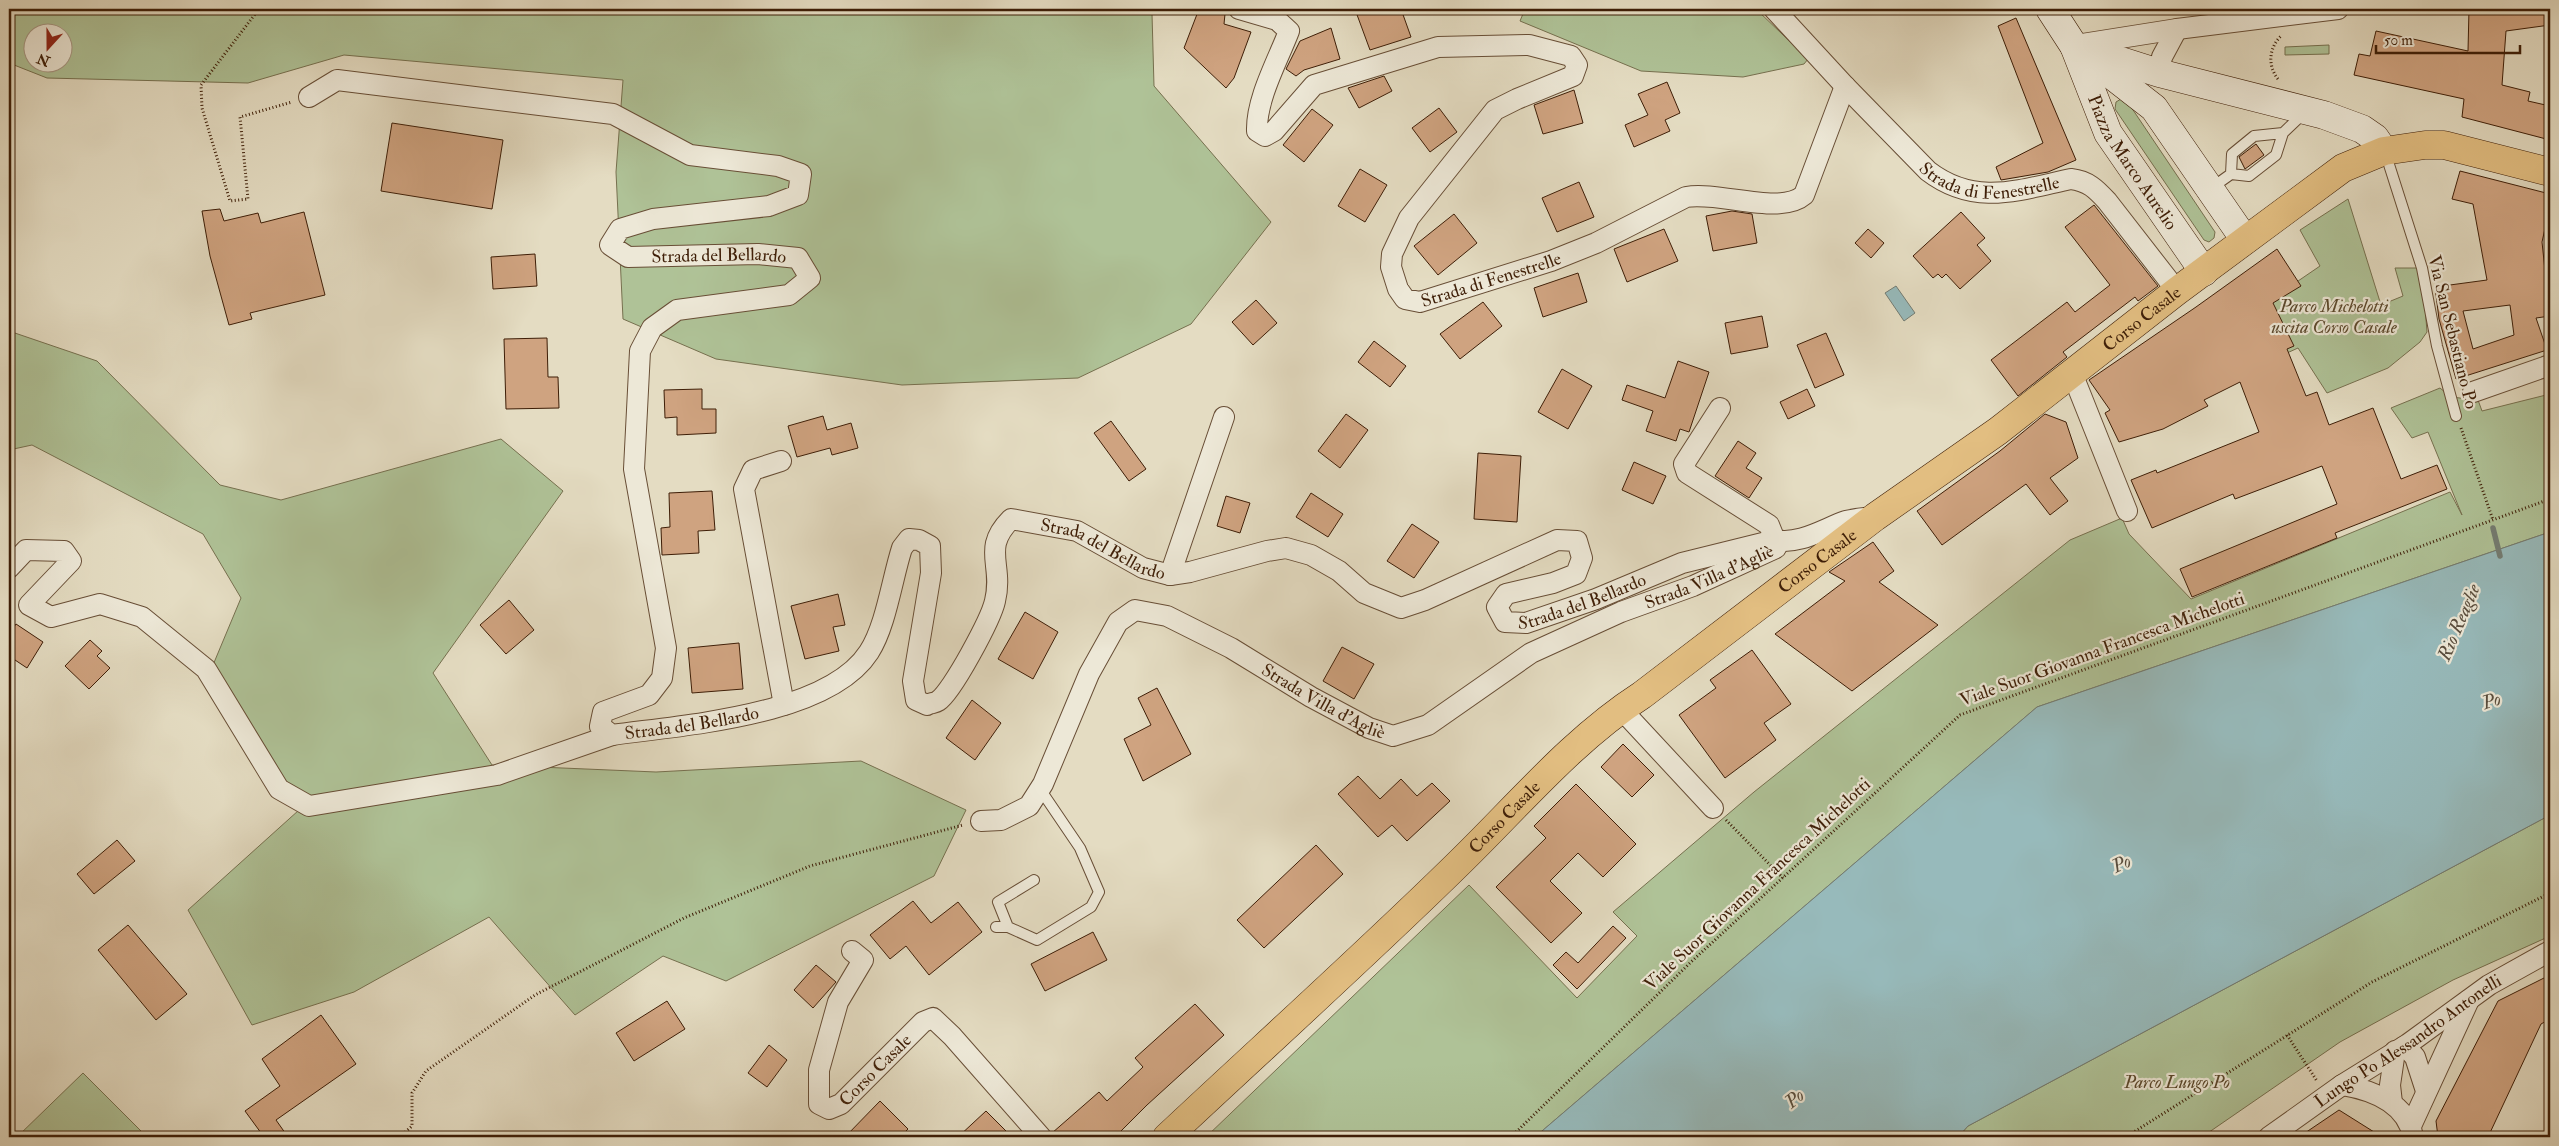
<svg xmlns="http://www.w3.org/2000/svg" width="2559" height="1146" font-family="'IM FELL Double Pica',serif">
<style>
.green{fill:#afc297;stroke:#76704f;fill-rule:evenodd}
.water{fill:#97babb;stroke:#737c73}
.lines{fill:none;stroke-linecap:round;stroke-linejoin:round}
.stream{stroke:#737c73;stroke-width:5.5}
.building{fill:#cfa380;stroke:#3e1e07;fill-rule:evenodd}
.lane-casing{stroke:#684e36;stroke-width:12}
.street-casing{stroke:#684e36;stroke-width:22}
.secondary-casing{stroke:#3e1e07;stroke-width:29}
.primary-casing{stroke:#3e1e07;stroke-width:29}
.path{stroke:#3e1e07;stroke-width:3;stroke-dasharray:1 2.5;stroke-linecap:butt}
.lane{stroke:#ede8d7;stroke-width:10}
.street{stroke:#ede8d7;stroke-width:20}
.secondary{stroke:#ede8d7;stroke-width:28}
.primary{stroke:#e2be81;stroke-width:28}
.labels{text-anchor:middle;stroke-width:4.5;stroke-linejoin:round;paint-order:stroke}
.street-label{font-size:18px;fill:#3e1e07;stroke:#ede8d7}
.park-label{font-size:18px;font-style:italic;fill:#5a472b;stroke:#ede8d7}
.water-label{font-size:19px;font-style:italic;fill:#594d3d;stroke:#ede8d7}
</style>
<rect width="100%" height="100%" fill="#e4dcc2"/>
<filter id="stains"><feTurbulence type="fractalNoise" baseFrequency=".004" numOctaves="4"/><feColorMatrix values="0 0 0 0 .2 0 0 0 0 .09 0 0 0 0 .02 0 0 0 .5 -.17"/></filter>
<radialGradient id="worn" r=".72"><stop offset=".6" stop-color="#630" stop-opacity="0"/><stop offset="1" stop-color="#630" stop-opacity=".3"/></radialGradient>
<path class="green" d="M9,9H1148L1152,14L1154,86L1271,222L1191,324L1078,378L902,385L716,359L623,319L616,172L623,80L344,55L248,83L47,78L9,63ZM32,32H62V62H32Z
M1525,9H1756L1808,59L1804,64L1743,77L1641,71L1520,21Z
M2329,45V54L2285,55V47Z
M2121,99L2127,101L2215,232L2214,238L2209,242L2204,240L2115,109L2116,102Z
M2348,199L2381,305L2403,296L2395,268H2422L2427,332L2420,342L2388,368L2327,393L2298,348L2287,353L2263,305L2320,266L2300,230Z
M9,331L97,361L220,485L281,500L501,439L563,491L433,673L492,765L656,772L861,761L966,810L934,876L726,981L663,956L575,1015L489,917L354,992L252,1025L188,910L299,810L213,665L241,598L203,534L32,445L9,450Z
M2440,388L2451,397L2478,400L2482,411L2550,394V532L2037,707L1535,1137H1206L1469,885L1577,998L1637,936L1613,912L1754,792L2070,540L2122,518L2129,534L2191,599L2450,492L2462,515L2428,432L2412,438L2391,408Z
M2550,815V936L2453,980L2340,1042L2202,1137H1958L1968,1126Z
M83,1073L147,1137H17Z"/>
<path class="water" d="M1896,286L1915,313L1904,321L1885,293Z
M2550,532V815L1968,1126L1958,1137H1535L2037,707Z"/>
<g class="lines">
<path class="stream" d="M2493,528L2500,556"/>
</g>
<path class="building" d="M1199,9L1225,14L1224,24L1251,32L1234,78L1226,88L1184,48Z
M1365,9H1401L1411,37L1370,50L1356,12Z
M2469,9H2550V25L2506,31L2502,85L2530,92L2528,101L2550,106V140L2462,117L2464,99L2354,75L2359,54L2370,56L2376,31L2468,51Z
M2016,18L2076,160L2048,172L2001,180L1996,167L2043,143L1998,26Z
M1331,28L1340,59L1304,70L1296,76L1286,69L1300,41Z
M1384,76L1392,91L1359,108L1348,88Z
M1667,82L1680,113L1665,120L1670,131L1634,147L1625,125L1648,115L1638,94Z
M1574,90L1583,123L1543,134L1534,105Z
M1439,108L1457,132L1430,152L1412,128Z
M1312,109L1333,125L1304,162L1283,145Z
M392,123L503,140L492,209L381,191Z
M2256,144L2264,155L2245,169L2239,157Z
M1360,169L1387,185L1365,222L1338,206Z
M2460,171L2550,194V225L2546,224L2542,242L2546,280H2550V316L2536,318L2547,350L2456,379L2439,319L2435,287L2487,280L2473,204L2452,199ZM2510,305L2514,335L2473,349L2463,311Z
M1579,182L1594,217L1557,232L1542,198Z
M2094,205L2158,286L2138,301L2135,297L2063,352L2067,357L2018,396L1991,360L2067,302L2075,312L2110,285L2065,227Z
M220,209L224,221L258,213L261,223L304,212L325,295L250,313L252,319L229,325L210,256L202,211Z
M1732,211L1752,214L1757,243L1713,251L1706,216Z
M1961,212L1985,238L1977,245L1991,261L1960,289L1946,274L1942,278L1938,274L1933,278L1913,256Z
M1454,214L1477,243L1438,275L1414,246Z
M1664,229L1678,261L1627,282L1614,249Z
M1868,229L1884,243L1871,258L1855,243Z
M2277,249L2301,286L2273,303L2294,346L2287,349L2306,396L2317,392L2329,425L2373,408L2401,479L2437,465L2447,489L2335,533L2337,538L2192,597L2180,569L2337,504L2322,466L2235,499L2233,494L2152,528L2131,480L2156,470L2157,473L2259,432L2240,382L2204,400L2208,406L2163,429L2119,442L2105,413L2110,410L2089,380L2196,307Z
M535,254L537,286L493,289L491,257Z
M1578,273L1587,302L1543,317L1534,288Z
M1256,300L1277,323L1253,345L1232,322Z
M1483,302L1502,326L1460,359L1440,334Z
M1762,316L1768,347L1731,354L1725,323Z
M1826,333L1844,375L1815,388L1797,345Z
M547,338L548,377H558L559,408L506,409L504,339Z
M1374,341L1406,366L1390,387L1358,362Z
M1678,361L1709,372L1689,432L1680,429L1676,441L1646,431L1653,411L1622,400L1627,385L1665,398Z
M1562,369L1592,386L1568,429L1538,412Z
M702,389V409H716V433L677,435V417L665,418L664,390Z
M1807,389L1815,406L1788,419L1780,402Z
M1346,414L1368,430L1340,468L1318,451Z
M2045,414L2066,422L2078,458L2050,478L2068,501L2050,515L2026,484L1942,545L1917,511L2000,451Z
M823,416L827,430L851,423L858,448L832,455L830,448L797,457L788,426Z
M1111,421L1146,469L1129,481L1094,433Z
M1738,441L1756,453L1746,468L1762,478L1749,498L1715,476Z
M1478,453L1521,456L1517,522L1474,519Z
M1634,462L1666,476L1653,504L1622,490Z
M712,491L715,530L698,531L699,553L662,555L661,528L670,527L669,493Z
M1311,493L1343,514L1328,537L1296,517Z
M1226,496L1250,503L1240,533L1217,526Z
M1412,524L1439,542L1414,578L1387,561Z
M1873,542L1894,571L1879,582L1938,625L1852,691L1775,634L1845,581L1829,572Z
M838,594L845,625L833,627L839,651L805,659L791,606Z
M509,600L534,630L506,654L480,625Z
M1025,612L1058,632L1033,679L998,659Z
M16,624L43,642L27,668L9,656V634Z
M90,640L102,651L97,656L110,668L89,689L65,666Z
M739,643L743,689L692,693L688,648Z
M1342,647L1374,664L1354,699L1323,681Z
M1752,650L1791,704L1764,723L1776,740L1725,778L1679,715L1716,688L1710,680Z
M1157,688L1191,754L1143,781L1124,739L1151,725L1138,698Z
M972,700L1001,723L975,760L946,738Z
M1623,744L1654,775L1632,797L1601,767Z
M1358,776L1380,799L1401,779L1417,796L1432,783L1450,801L1407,841L1392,825L1378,837L1338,794Z
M1576,784L1636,844L1603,877L1578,853L1550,881L1582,913L1551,943L1496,887L1546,838L1534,826Z
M117,840L135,861L94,894L77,874Z
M1316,845L1343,874L1264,948L1237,920Z
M913,901L931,923L958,902L982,932L929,975L906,946L890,959L870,935Z
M128,925L187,994L156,1020L98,950Z
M1613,926L1626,938L1577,989L1553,965L1566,952L1578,963Z
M1093,932L1107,960L1045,991L1031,964Z
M816,965L836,982L813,1008L794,990Z
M2550,975V1019L2541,1024L2488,1137H2438L2436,1121L2498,1001Z
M667,1001L685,1029L634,1061L616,1033Z
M1195,1004L1224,1035L1147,1105L1115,1137H1053L1052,1133L1099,1092L1107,1101L1143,1067L1135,1058Z
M321,1015L356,1064L276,1120L288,1137H264L245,1111L280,1086L262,1059Z
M769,1045L787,1060L767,1087L748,1073Z
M880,1101L908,1129L900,1137H845Z
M2339,1110L2382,1137H2299Z
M986,1111L1012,1137H958Z"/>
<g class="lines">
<defs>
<path id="lane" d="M2385,152L2422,268L2437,346L2456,416
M2231,174L2232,154L2254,136L2283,133L2304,113
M2210,189L2231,174L2249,176L2276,155L2283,133
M996,927H1008L1037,940L1091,907L1099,892L1080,848L1040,789
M1008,927L998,902L1034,880"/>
<g id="street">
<path id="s1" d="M1239,9L1277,20L1289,31C1278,60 1256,99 1257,131L1265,136L1274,131L1314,85L1438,47L1529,45L1571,56L1577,65L1573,76L1517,99L1495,110L1409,218L1392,254L1391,267L1398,289L1405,299L1420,302L1551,261L1596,243L1686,197C1720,191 1780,216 1804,195L1845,86"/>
<path id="s2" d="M1774,9L1845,86L1928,171C1975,207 2019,190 2071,179C2088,181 2096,189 2107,201L2177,291"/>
<path d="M2076,45L2177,29L2338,9"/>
<path d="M2159,73L2162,57L2177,29"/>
<path id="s3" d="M309,97L337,80L613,114L690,155L778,166L801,174L798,195L769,206L653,219L620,229L610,245L628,257L758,254L798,258L810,278L789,295L677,310L652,328L640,351L634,469L666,648L662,678L649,695L603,712L600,726L612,735C682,725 828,716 869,652C886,626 892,579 902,548L909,539L919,540L930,546L931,573L913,681L916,700L927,705C930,703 935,703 938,701C952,692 991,619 995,601C1004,564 981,549 1011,519L1077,531L1143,568L1170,575L1190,572L1267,551L1286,548L1311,555L1339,571L1364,593L1401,608L1425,600L1557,540L1577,541L1582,558L1576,574L1553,583L1506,594L1497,607L1505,622L1526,623L1596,599L1682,563L1775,540C1800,545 1823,529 1846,521C1854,519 1864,518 1873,517"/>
<path d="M2072,373L2127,511"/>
<path d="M2473,392L2550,365"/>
<path d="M1720,408L1684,464L1687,473L1769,525L1775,540"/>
<path d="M781,461L753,470L744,489L784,705"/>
<path d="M9,568L26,550L64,551L71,561L29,605L51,617L100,604L142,617L206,669L279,789L309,806L497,775L612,735"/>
<path d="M1170,575L1224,417"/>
<path d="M1621,709L1713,808"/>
<path id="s4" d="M981,821L1001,820L1029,806L1043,784L1089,674L1118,622L1135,610L1167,616L1231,648L1311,697L1369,728L1393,736L1428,725L1531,653L1621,612L1693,586L1776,548"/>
<path id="s5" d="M852,951L863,960L838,1002L819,1070V1104L829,1109L841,1104L923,1022L933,1018L952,1036L1041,1137"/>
<path d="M2405,1046L2415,1057L2426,1091"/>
<path d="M2342,1085C2372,1090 2407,1103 2413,1137"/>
<path d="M2392,1103L2390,1085L2395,1051"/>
<path d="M2411,1126L2469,1000"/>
<path id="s6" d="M2269,1137L2342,1085L2408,1044L2489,985L2550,951"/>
</g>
<g id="secondary">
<path id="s7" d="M2050,9L2074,46L2108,133L2204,272"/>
<path d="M2074,46L2159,73L2324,115L2362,129L2375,138L2384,151"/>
<path d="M2091,59L2154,108L2245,240"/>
</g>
<g id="primary">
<path id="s8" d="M1167,1137C1263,1047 1362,958 1456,866C1516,808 1572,740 1642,695L1875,517L1998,431L2177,291L2343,168L2384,151L2425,145H2444L2550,172"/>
</g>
</defs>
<use href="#lane" class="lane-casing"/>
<use href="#street" class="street-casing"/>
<use href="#secondary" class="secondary-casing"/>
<use href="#primary" class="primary-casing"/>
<path class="path" d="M259,9L201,85L202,108L230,201L248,199L240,117L292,102
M2278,79C2267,65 2269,47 2282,35
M2461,428L2493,520
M1726,820L1783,878
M2287,1035L2317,1081
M400,1137L412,1126V1093L426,1071L535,995L684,918L810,866L963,825
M1511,1137L1691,962L1960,715L2550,499
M2126,1137L2372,982L2550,893"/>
<use href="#lane" class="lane"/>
<use href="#street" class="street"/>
<use href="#secondary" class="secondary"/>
<use href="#primary" class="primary"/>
</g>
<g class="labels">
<g class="street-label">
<text dy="6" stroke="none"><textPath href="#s7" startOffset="175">Piazza Marco Aurelio</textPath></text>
<text dy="6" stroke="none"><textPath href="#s2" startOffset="288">Strada di Fenestrelle</textPath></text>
<text dy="6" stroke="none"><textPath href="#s3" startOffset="846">Strada del Bellardo</textPath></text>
<text dy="6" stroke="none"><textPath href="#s1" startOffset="930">Strada di Fenestrelle</textPath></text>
<text dy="6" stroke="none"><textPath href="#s8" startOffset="1275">Corso Casale</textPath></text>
<text transform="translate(2453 332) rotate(76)" y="6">Via San Sebastiano Po</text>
<text dy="6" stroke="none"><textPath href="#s3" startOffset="2476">Strada del Bellardo</textPath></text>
<text dy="6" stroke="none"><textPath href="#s8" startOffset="870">Corso Casale</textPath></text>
<text dy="6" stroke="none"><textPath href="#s4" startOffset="922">Strada Villa d'Agliè</textPath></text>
<text dy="6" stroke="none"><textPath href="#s3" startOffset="3211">Strada del Bellardo</textPath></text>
<text transform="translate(2102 649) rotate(-20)" y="6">Viale Suor Giovanna Francesca Michelotti</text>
<text dy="6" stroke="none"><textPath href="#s4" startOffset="488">Strada Villa d'Agliè</textPath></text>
<text dy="6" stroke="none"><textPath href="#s3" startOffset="1656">Strada del Bellardo</textPath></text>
<text dy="6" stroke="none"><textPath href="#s8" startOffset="465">Corso Casale</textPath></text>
<text transform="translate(1757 884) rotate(-43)" y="6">Viale Suor Giovanna Francesca Michelotti</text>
<text dy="6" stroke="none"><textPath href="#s6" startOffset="169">Lungo Po Alessandro Antonelli</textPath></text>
<text dy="6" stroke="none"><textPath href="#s5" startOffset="240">Corso Casale</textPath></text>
</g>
<g class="park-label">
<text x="2334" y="312">Parco Michelotti<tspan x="2334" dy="21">uscita Corso Casale</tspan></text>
<text x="2177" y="1088">Parco Lungo Po</text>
</g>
<g class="water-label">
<text transform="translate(2458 622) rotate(-67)" y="7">Rio Reaglie</text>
<text transform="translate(2491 700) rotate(-17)" y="7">Po</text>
<text transform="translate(2121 863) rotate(-25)" y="7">Po</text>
<text transform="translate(1794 1098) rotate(-39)" y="7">Po</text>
</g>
</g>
<rect width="2559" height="1146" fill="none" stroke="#e4dcc2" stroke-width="30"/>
<rect x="10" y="10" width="2539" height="1126" fill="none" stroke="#3e1e07" stroke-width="2.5"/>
<rect x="15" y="15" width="2529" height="1116" fill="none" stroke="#3e1e07"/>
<g transform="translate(48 48) rotate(201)"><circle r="24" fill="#ede8d7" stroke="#a79784"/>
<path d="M0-4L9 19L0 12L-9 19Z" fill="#8f2418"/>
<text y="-8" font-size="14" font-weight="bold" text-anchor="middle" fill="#3e1e07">N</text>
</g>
<path d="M2376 45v8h144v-8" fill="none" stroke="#3e1e07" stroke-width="2.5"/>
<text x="2384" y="45" font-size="15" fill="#3e1e07" stroke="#ede8d7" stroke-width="4" paint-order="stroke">50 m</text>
<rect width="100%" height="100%" filter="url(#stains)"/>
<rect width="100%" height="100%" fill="url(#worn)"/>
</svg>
